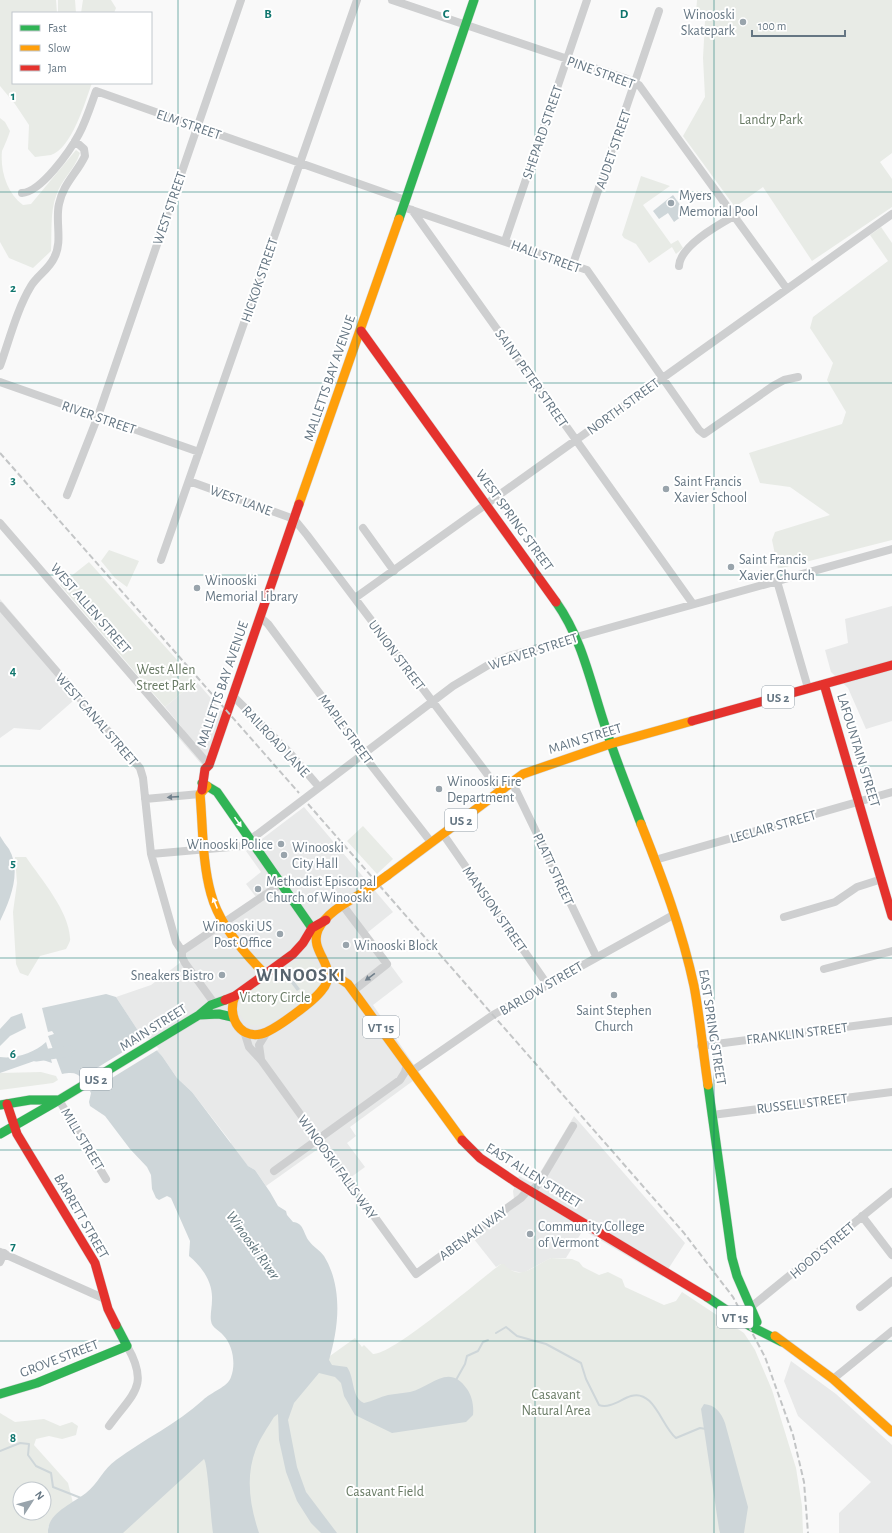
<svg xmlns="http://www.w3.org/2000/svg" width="892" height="1533" font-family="'Alegreya Sans',sans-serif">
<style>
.built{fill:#e8e9e9}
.green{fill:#e8ebe6;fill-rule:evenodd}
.water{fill:#ced6d9}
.pier{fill:#f9f9f9}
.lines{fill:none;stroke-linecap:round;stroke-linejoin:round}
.stream{stroke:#ced6d9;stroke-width:2}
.river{stroke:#ced6d9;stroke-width:11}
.fast-casing{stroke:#d5d6d7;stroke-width:10}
.slow-casing{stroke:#d5d6d7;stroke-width:10}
.jam-casing{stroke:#d5d6d7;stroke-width:10}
.street{stroke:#cecfd0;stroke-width:8}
.fast{stroke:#30b455;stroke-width:9}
.slow{stroke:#ff9f0a;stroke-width:9}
.jam{stroke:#e5322d;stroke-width:9}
.rail{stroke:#c3c5c6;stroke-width:2;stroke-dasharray:6 3;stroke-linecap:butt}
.slow-bridge-casing{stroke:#d5d6d7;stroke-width:10;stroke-linecap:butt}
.slow-bridge{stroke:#ff9f0a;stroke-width:9}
.oneway{fill:#707f8b}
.oneway2{fill:#fff}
.grid{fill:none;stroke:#0f766e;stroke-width:1;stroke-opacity:0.55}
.poi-dot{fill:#99a4ac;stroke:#fff;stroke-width:1.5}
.labels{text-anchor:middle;stroke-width:4;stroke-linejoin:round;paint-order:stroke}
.shield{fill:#fff;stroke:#939fa8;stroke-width:1}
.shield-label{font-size:13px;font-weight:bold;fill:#657683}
.poi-label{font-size:14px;fill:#657683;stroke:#fff;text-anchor:start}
.street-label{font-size:14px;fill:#657683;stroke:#fff}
.park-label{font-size:14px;fill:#687a64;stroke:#fff}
.water-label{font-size:15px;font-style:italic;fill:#60757c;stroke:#fff}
.district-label{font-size:18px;font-weight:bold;letter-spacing:1px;fill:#57646e;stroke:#fff}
.grid-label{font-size:13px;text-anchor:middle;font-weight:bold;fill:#0f766e;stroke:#fff;stroke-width:4;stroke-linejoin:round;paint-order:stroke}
</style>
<rect width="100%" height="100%" fill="#f9f9f9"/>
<path class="built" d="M0,599L81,694L40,730L14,728L0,738Z
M892,606V721L866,729L848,688L831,672L825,650L848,643L845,619Z
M196,681L229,719L203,766L177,736L184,730L165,707Z
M304,807L393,912L367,933L403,982L373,1005L421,1075L350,1127L356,1136L347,1143L365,1167L343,1183L318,1149L266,1186L255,1170L248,1166L233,1149L230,1141L192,1092L177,1078L162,1056L137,1029L116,997L151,985L181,962L185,948L256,897L246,884L261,872L246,851Z
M574,1116L685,1243L663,1277L583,1230L566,1258H551L523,1273L509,1270L501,1264L496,1267L473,1238L515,1207L513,1191L519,1176L530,1182L535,1181Z
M791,1361L836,1394L892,1445V1533H839V1513L871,1482L798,1416L784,1381Z"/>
<path class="green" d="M0,0H56L57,13H13V83H92C85,102 72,148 51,155C46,156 40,156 35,157L28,149L29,125L15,104L0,86Z
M58,0H75L76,13H58Z
M83,0H111L116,8L114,13H81Z
M697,0H892V153L880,162L892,179V207L812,261L763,187L735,207L683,136L705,97L703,58L705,21L696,14Z
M0,118L5,122L10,131C8,138 5,144 2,151C0,171 7,193 23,205L31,204L76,150L80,153C75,169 61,180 56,196C50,212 52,234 51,251L33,268L9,258L0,242Z
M641,176L670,186L643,205L671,244L678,240L683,248L676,254L672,247L649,263L636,244L624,238L622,235Z
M881,227L892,243V540L778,569L772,540L775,532L830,515L790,487L760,483L749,453L842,424L846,412L827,380L833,363L810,328L813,317L888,261L870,235Z
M109,550L139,561L127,587L115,578L101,561Z
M89,562L196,681L165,707L60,585Z
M363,826L393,859L377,874L347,841Z
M15,857H26C41,879 69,911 70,938C71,941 68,945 66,949L40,956L28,976L20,973L16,964L13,912L17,883Z
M304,959C316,960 325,971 321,983C317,993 305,999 296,1005C279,1017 252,1041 238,1011C238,1006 240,1001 244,997C253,986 291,960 304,959Z
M41,1072L56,1076L58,1080L53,1083L0,1090V1073Z
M551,1258L572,1259L579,1262L583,1267L599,1275L608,1272L622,1279L625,1287L664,1305L676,1301L682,1292L744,1333L755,1350L772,1390L796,1468L802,1506L803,1533H100L195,1453L355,1338L362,1347L364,1345L373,1354C393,1355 479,1280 501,1264H504C520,1283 534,1265 551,1258Z
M0,1413L15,1422L44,1419L60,1426L72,1422L78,1426L76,1435L62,1439L49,1436L36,1439L34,1445L68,1483L73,1503L63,1509L48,1527V1533H0ZM20,1489H44V1513H20Z"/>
<path class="water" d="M673,195L686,213L674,222L668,213L659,219L653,211Z
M0,836C3,841 6,845 9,849C22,872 10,900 0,921Z
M288,973L300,989L297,991L285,975Z
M106,994L116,997L137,1029L162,1056L177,1078L192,1092L248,1166L255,1170L270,1192L278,1206L286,1211L287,1215L293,1222C304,1223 303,1233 309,1241C313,1247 320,1250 324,1256C343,1287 339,1327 329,1360L332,1365L347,1367C355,1378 351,1397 364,1403C373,1401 380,1397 388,1395C395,1394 403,1393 410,1392C431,1387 449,1362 467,1389C472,1396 474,1406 473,1415L466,1422L392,1433L355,1415L344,1396L341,1383L335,1377L319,1373L294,1403L288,1420L297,1467L306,1492L337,1533H321L311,1523L297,1501L286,1472L279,1440L278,1414L274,1417C268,1427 260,1438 256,1449C245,1477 250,1506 259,1533H213C211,1521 208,1464 204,1459L123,1533H48C47,1513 72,1504 86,1493C98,1484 103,1469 116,1460C144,1439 177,1424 203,1400C211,1392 228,1387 231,1377C236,1364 233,1345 223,1335C219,1330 212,1328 211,1321C210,1315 212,1307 212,1300C213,1282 202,1267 189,1256L190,1241L171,1198L167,1196L159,1200L156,1198L152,1189L151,1175L147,1167L130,1149L105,1116L90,1106L89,1102L91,1093C81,1078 81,1070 62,1074L48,1036L54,1034L52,1031L48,1032L42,1008Z
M22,1013L26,1028L10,1036L0,1046V1029L11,1017Z
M46,1042L52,1063L40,1059L0,1073V1057C16,1059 34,1053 46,1042Z
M704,1404C715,1405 721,1412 725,1423L748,1507L744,1533H720L719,1529L701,1409Z"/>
<path class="pier" d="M147,1037L159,1049L89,1092L79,1079Z"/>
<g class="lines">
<path class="stream" d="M496,1333L506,1327L517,1336L546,1344L581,1363L586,1379L599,1405C610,1409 621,1399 631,1396C654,1389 662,1427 676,1438L700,1428L706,1429
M456,1380L465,1364L467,1356L478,1351L483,1342L488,1340
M0,1451L20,1443L29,1444L28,1455L36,1466L51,1473L53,1487L81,1498"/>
<path class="river" d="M36,1056L70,1051"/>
<defs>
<path id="fast" d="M399,219L474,0
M556,602C583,640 591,685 606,729C616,761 629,792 641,824
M202,783L217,792L312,928
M199,1015L219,1014L232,1017
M708,1085L732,1258L737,1276L757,1322
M0,1105L30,1100H59L199,1015L211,1005L225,1000
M0,1134L59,1100
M707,1297L750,1326L782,1342
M0,1394L37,1383L127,1346L116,1325"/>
<path id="slow" d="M299,504L399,219
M207,786L200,794C203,826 202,862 211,894C219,924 244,953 265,974
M641,824C662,877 682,930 694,986C700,1018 703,1052 708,1085
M388,875L523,774L610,744L692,721
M327,970L348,984L462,1140
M235,996C227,1014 238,1039 261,1034C274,1031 314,1001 322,990C326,986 328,979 328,973C326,958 311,947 318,930C326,912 351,900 367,890
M775,1336L833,1379L892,1432"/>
<path id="jam" d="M361,331L556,602
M824,684L892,916
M692,721L892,665
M202,790L205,769L209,765L299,504
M225,1000L235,996L293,954L303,943L312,928L326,920
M7,1104L17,1134L95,1263L108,1309L116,1325
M462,1140L480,1158L517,1183L707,1297"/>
</defs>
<use href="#fast" class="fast-casing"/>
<use href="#slow" class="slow-casing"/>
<use href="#jam" class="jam-casing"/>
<path class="street" d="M392,0L627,79L639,85L787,289
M22,193C41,192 70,151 79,134C86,121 91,105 96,91L405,200
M403,207L587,270L699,430L704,434L773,386L784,380L798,377
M412,210L693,604
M505,241L587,0
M573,264L659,11
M679,266C680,246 718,225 734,216
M0,366C9,341 17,309 31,286C37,276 49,269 54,258C63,242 55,221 59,204C63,184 77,173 85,156L84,149L75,141
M0,382L199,452
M189,481L294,519L307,535L500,791
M67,495L98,416L241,0
M0,523L209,765
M363,528L394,571
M161,560L357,0
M777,581L808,688
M355,598L892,214
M0,606L140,768L143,778L151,854L176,942L182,951V957L185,963L214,1003
M260,617L268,624L360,748L368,761L431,842
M233,696L289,752L319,787
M512,782L596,956
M145,799L200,794
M443,834L547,984
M151,854L242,846L453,686L490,664L512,655L892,549
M655,860L892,792
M344,907L387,964L353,991
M784,917L835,902L857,887L882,879
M182,951L281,884
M824,969L892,951
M244,1031L249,1047L261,1060L416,1274L521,1198L528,1190
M701,1046L892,1021
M261,1059L259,1045L267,1032
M412,1071L493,1015L675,914
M59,1100L106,1179
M712,1115L892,1092
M274,1171L400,1080L405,1072L407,1064
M531,1192L539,1183L573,1126
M862,1216L892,1255
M0,1252L105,1299
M0,1262L4,1253
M751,1307L892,1192
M860,1307L892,1281
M833,1379L892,1331
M109,1426C133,1393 150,1386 127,1346"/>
<use href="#fast" class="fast"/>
<use href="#slow" class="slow"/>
<use href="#jam" class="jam"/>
<path class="rail" d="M0,453L299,793
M308,804L684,1233L733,1297L765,1357L793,1435L804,1482L808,1533"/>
<defs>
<path id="slow-bridge" d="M367,890L388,875"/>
</defs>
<use href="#slow-bridge" class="slow-bridge-casing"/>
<use href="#slow-bridge" class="slow-bridge"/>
</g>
<defs><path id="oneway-solid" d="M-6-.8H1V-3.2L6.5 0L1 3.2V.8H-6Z"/></defs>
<g class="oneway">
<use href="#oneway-solid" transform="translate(173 797) rotate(176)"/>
<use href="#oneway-solid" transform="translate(370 977) rotate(144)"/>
</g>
<g class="oneway2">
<use href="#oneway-solid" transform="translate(238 822) rotate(55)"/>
<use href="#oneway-solid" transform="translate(215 903) rotate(-112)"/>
</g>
<path class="grid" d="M178,0V1533M357,0V1533M535,0V1533M714,0V1533M0,192H892M0,383H892M0,575H892M0,766H892M0,958H892M0,1150H892M0,1341H892"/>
<g class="poi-dot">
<circle cx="743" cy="22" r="4"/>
<circle cx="671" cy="203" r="4"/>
<circle cx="666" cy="489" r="4"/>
<circle cx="731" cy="567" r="4"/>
<circle cx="197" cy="588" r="4"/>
<circle cx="439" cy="789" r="4"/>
<circle cx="281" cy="844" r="4"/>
<circle cx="284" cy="855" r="4"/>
<circle cx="258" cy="889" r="4"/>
<circle cx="280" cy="934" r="4"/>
<circle cx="346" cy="945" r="4"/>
<circle cx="222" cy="975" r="4"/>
<circle cx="614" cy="995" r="4"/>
<circle cx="530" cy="1234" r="4"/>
</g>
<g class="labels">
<g class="shield">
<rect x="762" y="686" width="32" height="22" rx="3"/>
<rect x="445" y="809" width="32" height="22" rx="3"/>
<rect x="363" y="1016" width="36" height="22" rx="3"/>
<rect x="80" y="1068" width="32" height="22" rx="3"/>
<rect x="717" y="1306" width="36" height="22" rx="3"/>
</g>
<g class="shield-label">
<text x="778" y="702">US 2</text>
<text x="461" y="825">US 2</text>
<text x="381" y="1032">VT 15</text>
<text x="96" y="1084">US 2</text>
<text x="735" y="1322">VT 15</text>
</g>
<g class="poi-label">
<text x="735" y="19" text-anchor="end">Winooski<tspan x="735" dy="16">Skatepark</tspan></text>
<text x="679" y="200">Myers<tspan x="679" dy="16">Memorial Pool</tspan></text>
<text x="674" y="486">Saint Francis<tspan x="674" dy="16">Xavier School</tspan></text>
<text x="739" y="564">Saint Francis<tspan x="739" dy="16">Xavier Church</tspan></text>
<text x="205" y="585">Winooski<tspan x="205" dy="16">Memorial Library</tspan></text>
<text x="447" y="786">Winooski Fire<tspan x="447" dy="16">Department</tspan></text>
<text x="273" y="849" text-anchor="end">Winooski Police</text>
<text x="292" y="852">Winooski<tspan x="292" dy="16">City Hall</tspan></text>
<text x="266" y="886">Methodist Episcopal<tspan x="266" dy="16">Church of Winooski</tspan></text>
<text x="272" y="931" text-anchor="end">Winooski US<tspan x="272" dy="16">Post Office</tspan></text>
<text x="354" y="950">Winooski Block</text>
<text x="214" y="980" text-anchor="end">Sneakers Bistro</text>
<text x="614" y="1015" text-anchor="middle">Saint Stephen<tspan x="614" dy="16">Church</tspan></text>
<text x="538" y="1231">Community College<tspan x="538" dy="16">of Vermont</tspan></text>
</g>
<g class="street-label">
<text transform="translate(601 72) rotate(20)" y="5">PINE STREET</text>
<text transform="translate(189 124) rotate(19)" y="5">ELM STREET</text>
<text transform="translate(542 132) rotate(-71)" y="5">SHEPARD STREET</text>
<text transform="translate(613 149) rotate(-71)" y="5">AUDET STREET</text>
<text transform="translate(169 208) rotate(-71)" y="5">WEST STREET</text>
<text transform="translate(546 256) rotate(20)" y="5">HALL STREET</text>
<text transform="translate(259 280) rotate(-71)" y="5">HICKOK STREET</text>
<text transform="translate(329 378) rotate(-71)" y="5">MALLETTS BAY AVENUE</text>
<text transform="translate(532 378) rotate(55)" y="5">SAINT PETER STREET</text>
<text transform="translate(623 406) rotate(-36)" y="5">NORTH STREET</text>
<text transform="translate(99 417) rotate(19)" y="5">RIVER STREET</text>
<text transform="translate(241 500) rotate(20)" y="5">WEST LANE</text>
<text transform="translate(515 520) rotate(54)" y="5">WEST SPRING STREET</text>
<text transform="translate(91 608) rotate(49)" y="5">WEST ALLEN STREET</text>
<text transform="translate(533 651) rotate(-18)" y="5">WEAVER STREET</text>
<text transform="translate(397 655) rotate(53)" y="5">UNION STREET</text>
<text transform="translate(222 684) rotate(-71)" y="5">MALLETTS BAY AVENUE</text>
<text transform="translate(97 719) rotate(49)" y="5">WEST CANAL STREET</text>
<text transform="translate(346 729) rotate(54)" y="5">MAPLE STREET</text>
<text transform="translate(585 738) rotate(-17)" y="5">MAIN STREET</text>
<text transform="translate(276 741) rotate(47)" y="5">RAILROAD LANE</text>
<text transform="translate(859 750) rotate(73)" y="5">LAFOUNTAIN STREET</text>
<text transform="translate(773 826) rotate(-16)" y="5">LECLAIR STREET</text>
<text transform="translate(554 869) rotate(65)" y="5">PLATT STREET</text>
<text transform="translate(495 909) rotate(55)" y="5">MANSION STREET</text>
<text transform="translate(541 988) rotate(-30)" y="5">BARLOW STREET</text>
<text transform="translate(153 1027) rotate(-32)" y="5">MAIN STREET</text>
<text transform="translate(713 1027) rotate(81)" y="5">EAST SPRING STREET</text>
<text transform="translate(797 1033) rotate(-7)" y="5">FRANKLIN STREET</text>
<text transform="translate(802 1103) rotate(-7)" y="5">RUSSELL STREET</text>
<text transform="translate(83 1139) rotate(59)" y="5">MILL STREET</text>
<text transform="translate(338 1167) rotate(54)" y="5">WINOOSKI FALLS WAY</text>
<text transform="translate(534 1175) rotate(32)" y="5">EAST ALLEN STREET</text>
<text transform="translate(82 1216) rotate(60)" y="5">BARRETT STREET</text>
<text transform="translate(473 1233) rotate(-36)" y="5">ABENAKI WAY</text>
<text transform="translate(822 1250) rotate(-40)" y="5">HOOD STREET</text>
<text transform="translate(59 1358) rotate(-21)" y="5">GROVE STREET</text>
</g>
<g class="park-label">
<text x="771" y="124">Landry Park</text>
<text x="166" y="674">West Allen<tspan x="166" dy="16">Street Park</tspan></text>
<text x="275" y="1002">Victory Circle</text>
<text x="556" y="1399">Casavant<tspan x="556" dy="16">Natural Area</tspan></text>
<text x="385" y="1496">Casavant Field</text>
</g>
<g class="water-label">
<text transform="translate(253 1245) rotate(54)" y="5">Winooski River</text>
</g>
<g class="district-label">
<text x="301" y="981">WINOOSKI</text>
</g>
</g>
<g class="grid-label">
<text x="268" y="18">B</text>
<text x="446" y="18">C</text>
<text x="624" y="18">D</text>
<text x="13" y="100">1</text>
<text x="13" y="292">2</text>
<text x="13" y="484">3</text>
<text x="13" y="675">4</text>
<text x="13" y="867">5</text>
<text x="13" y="1058">6</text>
<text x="13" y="1250">7</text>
<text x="13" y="1442">8</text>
</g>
<rect x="12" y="12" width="140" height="72" fill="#ffffff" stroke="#c1c8cd"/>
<rect x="20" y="25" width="20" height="6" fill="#30b455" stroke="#c1c8cd"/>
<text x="48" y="32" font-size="12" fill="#657683">Fast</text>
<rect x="20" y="45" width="20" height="6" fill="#ff9f0a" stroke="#c1c8cd"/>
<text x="48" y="52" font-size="12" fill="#657683">Slow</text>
<rect x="20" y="65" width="20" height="6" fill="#e5322d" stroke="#c1c8cd"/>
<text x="48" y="72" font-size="12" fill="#657683">Jam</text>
<g transform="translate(32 1501) rotate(54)"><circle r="19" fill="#ffffff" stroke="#c1c8cd"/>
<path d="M0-3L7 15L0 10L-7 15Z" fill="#99a4ac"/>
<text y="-6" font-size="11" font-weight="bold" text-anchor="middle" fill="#657683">N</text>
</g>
<path d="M752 30v6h93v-6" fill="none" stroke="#657683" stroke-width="2"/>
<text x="758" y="30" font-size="12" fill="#657683" stroke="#ffffff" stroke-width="3" paint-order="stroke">100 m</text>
</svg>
